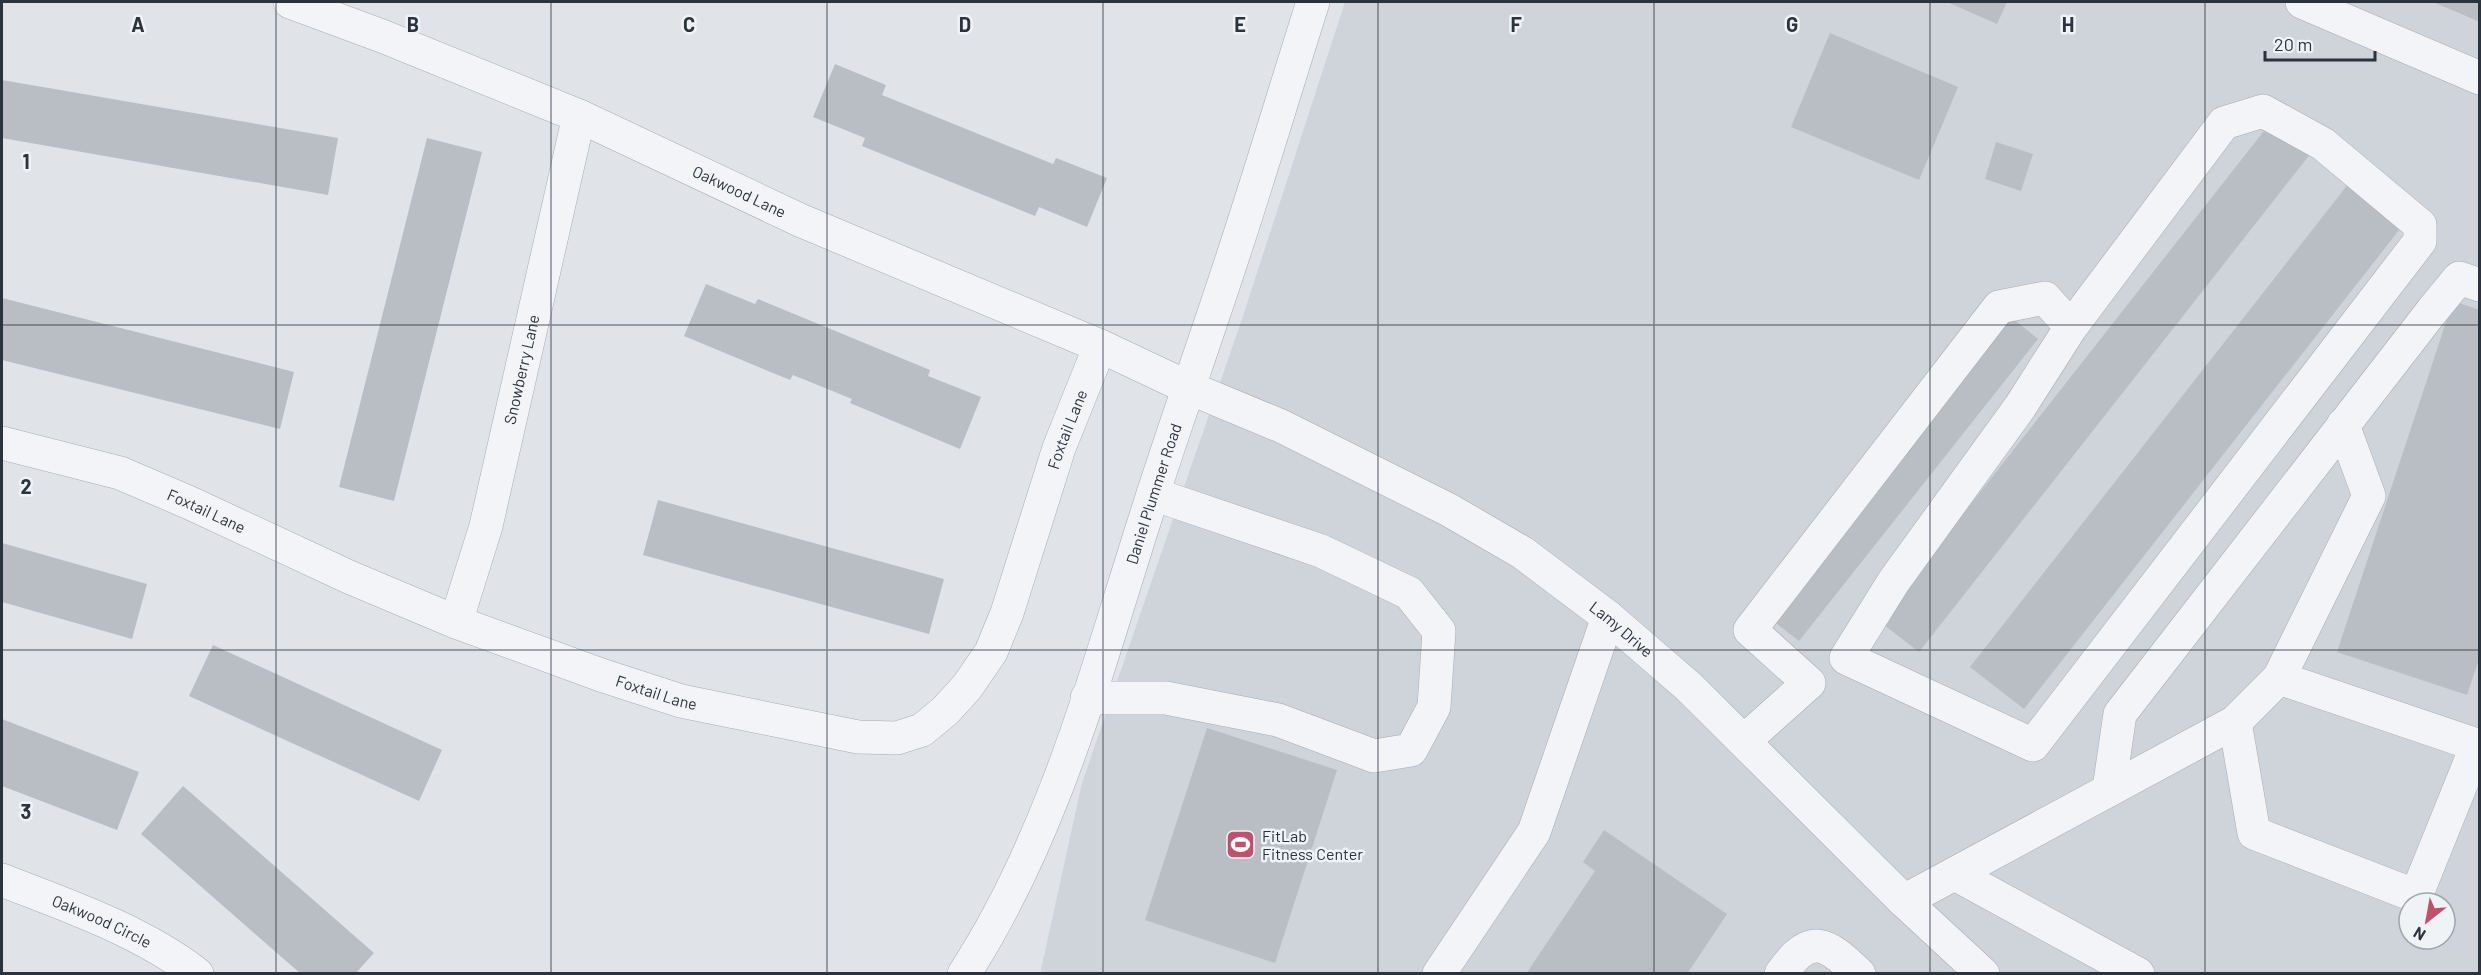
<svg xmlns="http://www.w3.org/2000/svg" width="2481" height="975" font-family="Barlow,sans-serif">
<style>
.built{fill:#cfd3da;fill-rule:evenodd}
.building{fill:#b8bec4}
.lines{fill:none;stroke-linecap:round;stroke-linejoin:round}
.minor-casing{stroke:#a6abb2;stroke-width:34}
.minor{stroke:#f3f4f7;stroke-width:33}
.grid{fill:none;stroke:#2b333e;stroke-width:1.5;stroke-opacity:0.55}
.labels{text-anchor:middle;stroke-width:5;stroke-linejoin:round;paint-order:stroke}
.street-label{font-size:16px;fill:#2b333e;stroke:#f0f3f6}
.poi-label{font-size:16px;fill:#2b333e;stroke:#f0f3f6;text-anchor:start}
.grid-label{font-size:20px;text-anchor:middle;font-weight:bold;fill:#2b333e;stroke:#f0f3f6;stroke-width:5;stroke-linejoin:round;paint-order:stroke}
</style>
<rect width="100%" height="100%" fill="#e0e4e8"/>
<path class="built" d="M1345,2H2479V973L1040,974L1082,783L1243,316ZM2409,903H2445V939H2409Z"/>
<path class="building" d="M1947,2H2007L1997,24Z
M2433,2H2480V22Z
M1830,33L1958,87L1919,180L1791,127Z
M835,64L886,85L882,95L1053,164L1056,158L1107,178L1087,227L1039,207L1035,216L862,146L865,138L813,117Z
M2,80L338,138L328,195L2,138Z
M2271,122L2311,153L1919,652L1879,621Z
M427,138L482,152L394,501L339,487Z
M1996,142L2033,154L2021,191L1985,179Z
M2349,183L2403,225L2024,709L1970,667Z
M706,284L755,304L758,299L930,370L928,376L981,397L960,449L850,403L852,399L793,375L790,380L684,336Z
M2,298L294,372L280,429L2,360Z
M2453,301L2480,310V656L2467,695L2337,652Z
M2011,317L2038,339L1799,641L1772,620Z
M658,500L944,579L929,634L643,555Z
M2,543L147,584L132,639L2,602Z
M213,645L442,750L419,801L189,696Z
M2,719L139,772L117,830L2,786Z
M1207,728L1337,770L1275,963L1145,920Z
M183,786L374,953L355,974H301L141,834Z
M1604,830L1727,914L1687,974H1526L1595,871L1583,862Z"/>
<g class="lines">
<defs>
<g id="minor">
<path id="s1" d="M290,2L382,36L579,116L802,221L1100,346L1187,387L1281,426L1449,510L1523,553L1608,617L1689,687L1904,901L1983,974"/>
<path d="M2302,2L2480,78"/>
<path id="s2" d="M2,443L120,473L190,503L349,577L456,622L601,675L681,701L858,737L897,738L922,730L945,711L967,687L991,652L1007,613L1059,448L1100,346"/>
<path id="s3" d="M456,622L486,526L579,116"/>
<path d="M2279,678L2369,496L2343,425"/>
<path d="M1087,698H1166L1278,720L1374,756L1411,750L1434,707L1439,631L1409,593L1321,551L1153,494"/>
<path d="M2235,722L2254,833L2416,896L2477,745"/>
<path d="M1744,741L1809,683L1750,630L1999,307L2045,298L2071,327L2020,407L1894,581L1846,658L2033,745L2420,241V225L2323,144L2263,111L2224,123L2071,327"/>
<path d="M2109,789L2120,714L2432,311L2459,278L2480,285"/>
<path d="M1955,874L2138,974"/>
<path id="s4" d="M2,880C68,906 140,930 197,974"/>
<path d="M1904,901L2235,722L2279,678L2480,746"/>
<path id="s5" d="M964,974C1054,835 1096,672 1146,516C1173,430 1204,345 1232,259C1260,174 1286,87 1313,2"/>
<path d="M1439,974L1534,832L1608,617"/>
<path d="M1781,974C1811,931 1827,943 1859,974"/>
</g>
</defs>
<use href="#minor" class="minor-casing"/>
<use href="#minor" class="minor"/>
</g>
<path class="grid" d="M276,2V974M551,2V974M827,2V974M1103,2V974M1378,2V974M1654,2V974M1930,2V974M2205,2V974M2,325H2480M2,650H2480"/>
<defs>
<symbol id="stadium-square" viewBox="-11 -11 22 22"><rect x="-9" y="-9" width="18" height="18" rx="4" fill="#c1516a" stroke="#f0f3f6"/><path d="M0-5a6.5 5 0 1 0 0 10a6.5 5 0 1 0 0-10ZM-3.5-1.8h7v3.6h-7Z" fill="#fff"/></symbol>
</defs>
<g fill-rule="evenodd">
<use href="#stadium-square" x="1224" y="828" width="33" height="33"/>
</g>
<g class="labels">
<g class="street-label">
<text dy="6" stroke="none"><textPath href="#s1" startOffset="488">Oakwood Lane</textPath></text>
<text dy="6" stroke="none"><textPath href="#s3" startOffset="261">Snowberry Lane</textPath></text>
<text dy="6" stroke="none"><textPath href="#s2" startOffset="1314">Foxtail Lane</textPath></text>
<text dy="6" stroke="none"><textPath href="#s5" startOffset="518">Daniel Plummer Road</textPath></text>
<text dy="6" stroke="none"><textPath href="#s2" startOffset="216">Foxtail Lane</textPath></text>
<text dy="6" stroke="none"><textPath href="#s1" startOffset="1476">Lamy Drive</textPath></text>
<text dy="6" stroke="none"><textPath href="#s2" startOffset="702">Foxtail Lane</textPath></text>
<text dy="6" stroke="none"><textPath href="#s4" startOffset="108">Oakwood Circle</textPath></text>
</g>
<g class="poi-label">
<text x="1262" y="842">FitLab<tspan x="1262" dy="18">Fitness Center</tspan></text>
</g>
</g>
<g class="grid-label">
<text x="138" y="32">A</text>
<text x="413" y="32">B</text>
<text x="689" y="32">C</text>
<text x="965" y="32">D</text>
<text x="1240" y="32">E</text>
<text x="1516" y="32">F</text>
<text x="1792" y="32">G</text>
<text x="2068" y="32">H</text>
<text x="26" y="169">1</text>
<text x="26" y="494">2</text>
<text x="26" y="819">3</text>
</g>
<rect width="2481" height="975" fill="none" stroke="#2b333e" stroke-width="6"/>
<g transform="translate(2427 921) rotate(211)"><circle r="28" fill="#f0f3f6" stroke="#a1a6ac" stroke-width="1.5"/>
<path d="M0-4.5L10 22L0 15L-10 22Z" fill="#c1516a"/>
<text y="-9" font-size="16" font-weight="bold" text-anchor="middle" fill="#2b333e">N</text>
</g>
<path d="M2265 51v9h110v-9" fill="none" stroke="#2b333e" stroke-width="3"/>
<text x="2274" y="51" font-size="18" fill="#2b333e" stroke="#f0f3f6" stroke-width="4.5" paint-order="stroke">20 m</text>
</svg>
